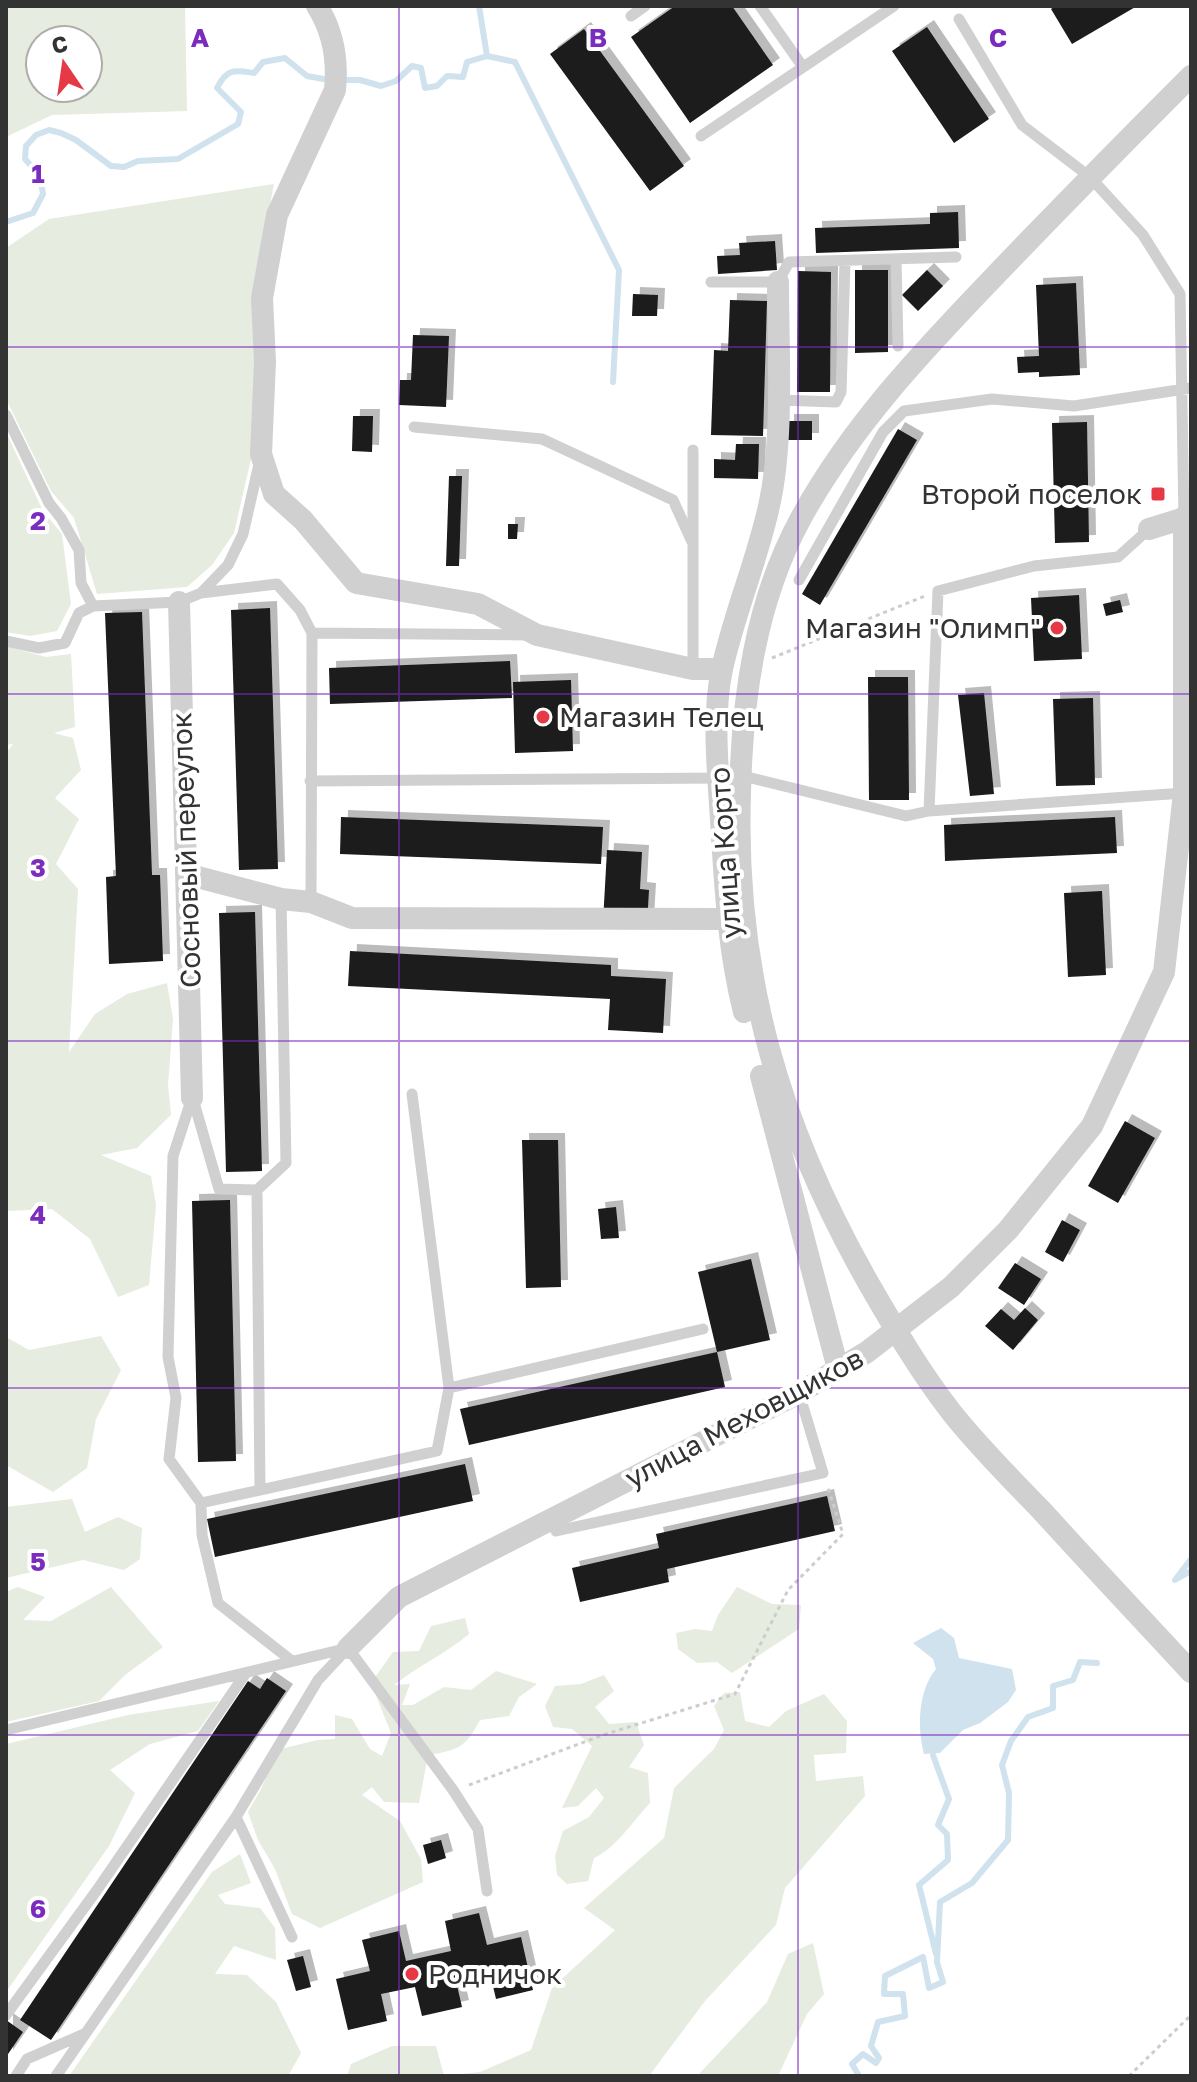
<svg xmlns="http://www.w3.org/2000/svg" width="1197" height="2082" font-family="'Golos Text',sans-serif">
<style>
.green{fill:#e6ecdf;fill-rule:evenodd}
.water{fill:#cfe2ee}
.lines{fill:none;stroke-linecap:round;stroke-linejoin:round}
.stream{stroke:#cfe2ee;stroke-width:6}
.building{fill:#1a1a1a;filter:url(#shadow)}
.path{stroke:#cdcdcd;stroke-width:3;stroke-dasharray:4 4;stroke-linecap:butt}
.service{stroke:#d0d0d0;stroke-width:11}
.minor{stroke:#d0d0d0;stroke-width:22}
.grid{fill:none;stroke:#7b2cbf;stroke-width:2;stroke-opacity:0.55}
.poi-dot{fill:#e63946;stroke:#fff;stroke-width:3}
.labels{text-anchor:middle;stroke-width:8;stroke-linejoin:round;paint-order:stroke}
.poi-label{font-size:28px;fill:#333;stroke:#fff;text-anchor:end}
.street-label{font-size:28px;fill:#333;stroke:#fff}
.grid-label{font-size:26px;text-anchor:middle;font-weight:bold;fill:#7b2cbf;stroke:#fff;stroke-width:8;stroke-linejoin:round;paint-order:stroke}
</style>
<defs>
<filter id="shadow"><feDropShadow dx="7" dy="-7" stdDeviation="0" flood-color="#0004"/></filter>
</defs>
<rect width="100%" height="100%" fill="#fff"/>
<path class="green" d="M6,6H185L187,111L52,115L6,137ZM40,40H88V88H40Z
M274,184L252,295L258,361L251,459L234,533L212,565L187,587L97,594L74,518L51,491L6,399V248L49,219Z
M6,432L43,511L62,534L71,604L57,631L30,636L6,632Z
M6,646L46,657L71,654L75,727L54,733L73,738L81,770L55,798L79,819L56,864L78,889L69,1052L95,1014L127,994L167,983L173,1019L168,1085L171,1115L137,1148L101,1155L151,1176L156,1205L149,1285L118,1297L90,1239L52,1209L6,1211V753L13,744L6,745Z
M101,1336L121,1370L96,1419L87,1468L53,1492L6,1465V1337L29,1350Z
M72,1499L85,1532L118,1517L142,1528L140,1559L124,1570L83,1560L6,1578V1507Z
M18,1587L45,1597L23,1620L51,1621L111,1587L163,1647L125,1675L99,1701L6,1722V1592Z
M737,1587L772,1604L801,1605L799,1629L732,1673L717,1662L697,1663L678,1649L676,1633L695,1629L712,1631L718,1615Z
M465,1618L469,1634C445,1654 418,1666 394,1685L410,1684L402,1705H413L444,1687L471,1690L496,1671L537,1684L519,1697L509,1716L480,1720C465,1748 459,1750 428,1755L419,1803L384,1802L372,1787L362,1795L400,1821L421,1859L423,1882L320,1928L292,1914L275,1869L258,1840L248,1812L261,1789L277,1750L317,1740L335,1739V1715L352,1719L370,1749L382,1756L391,1733L371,1683L393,1652L419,1651L431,1626Z
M604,1675L614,1691L595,1707L609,1724L636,1722L644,1745L629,1767L648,1773L650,1803C633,1821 616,1848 594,1858L588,1881L567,1884L557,1875L555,1856L563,1831L589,1817L604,1798L596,1788L578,1806L562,1808L592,1746L572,1729L553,1727L545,1706L555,1686L581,1684Z
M740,1692L745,1721L769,1727L786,1711L824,1694L847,1721L846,1753L814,1755L816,1781L863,1776L865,1796L785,1888L776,1925L705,2001L649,2076H347L351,2064L392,2046H436L444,2076L480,2072L531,2050L552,1988L615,1930L584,1908L664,1838L674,1788L714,1749L724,1730L714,1706L724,1693Z
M219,1701L198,1731L150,1744L110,1770L135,1793L109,1846L6,1992V1744L128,1715Z
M240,1854L251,1883L218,1895L225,1904L260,1908L275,1928L276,1960L234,1946L215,1974L247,1975L276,2002L301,2053L288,2076H69L212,1872Z
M813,1943L824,1994L807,2014L778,2076H697L767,2002L788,1954Z"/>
<path class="water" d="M941,1628L954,1638L959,1658L1012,1669L1016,1690L1008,1702L980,1723L963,1730L940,1753L924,1754C917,1727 918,1691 936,1669L933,1659L913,1643Z"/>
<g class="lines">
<path class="stream" d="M487,56L515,62L619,270L613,382
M6,222L33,213L43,194L40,176L25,159L26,146L36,135L49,130L61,133L76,140L111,166L124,167L138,161L178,159L238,124L241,112L217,88C227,68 234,70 254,73L263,62L285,58L307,76L329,80H360L381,86L396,81L412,66L421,68L425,88L437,86L447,76L463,77L467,62L487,56L479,6
M1191,1559L1175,1580L1191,1571
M933,1755L949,1799L938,1825L947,1834L948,1860L919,1885L936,1954
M859,2076L852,2064L863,2054L876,2063L879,2058L871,2046L878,2022L905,2016L903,1994H884L885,1976L923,1957L929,1988L943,1982L937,1962L940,1902L972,1883L1008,1840L1009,1793L1002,1765L1011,1741L1028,1717L1053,1708V1686L1073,1680L1080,1662L1097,1663"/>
</g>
<path class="building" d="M675,6H732L773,65L690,123L631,37Z
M1055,6H1137L1072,44L1051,9Z
M927,27L989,119L954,143L892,51Z
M584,29L684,166L650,191L550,54Z
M958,212L959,248L816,253L815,228L930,224V213Z
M775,241L777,270L718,274L717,256L740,255L739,243Z
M855,270H888V352L855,353Z
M927,270L943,286L918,311L902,295Z
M798,271L831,272L830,392H797Z
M1076,283L1080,375L1039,377V372L1018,373L1017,357L1039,356L1036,285Z
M633,294L658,295L657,316H632Z
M730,300L767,301L763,436L711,435L714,350L728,351Z
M413,335L449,336L446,407L399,405L400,380H411Z
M353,416H373L372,452L352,451Z
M787,421H812V440H787Z
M1087,422L1089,542L1055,543L1052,423Z
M898,429L917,440L820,605L802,594Z
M736,444H759L758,479L714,478V459L735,460Z
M449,476H462L459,566H446Z
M508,524H518L517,539H508Z
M1079,595L1082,659L1034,661L1031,598Z
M1120,600L1123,612L1106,616L1103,604Z
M270,608L278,869L239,870L231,610Z
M142,612L152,875H160L163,961L109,964L106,877L116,876L105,613Z
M510,661L512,698L330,704L329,668Z
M868,677H908L909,800H869Z
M571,680L573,751L515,753L513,682Z
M984,693L994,794L970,796L958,695Z
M1093,698L1095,785L1056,786L1053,699Z
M341,817L603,827L601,864L340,854Z
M1115,817L1117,853L945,861L944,825Z
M607,850L642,852L640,889L649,890L647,924L603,922Z
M1102,891L1106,975L1068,977L1064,893Z
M255,912L262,1171L226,1172L219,913Z
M350,951L611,965V976L666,979L663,1033L608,1030L610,999L348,986Z
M1125,1121L1155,1138L1118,1203L1088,1186Z
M522,1140H558L561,1287L526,1288Z
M230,1200L236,1461L198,1462L192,1201Z
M616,1207L619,1238L601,1239L598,1209Z
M1062,1220L1080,1230L1063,1262L1045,1252Z
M751,1259L770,1340L717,1352L698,1272Z
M1015,1263L1041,1279L1024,1305L998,1288Z
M1025,1308L1038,1320L1013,1350L985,1326L1001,1309L1014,1320Z
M717,1352L725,1387L469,1445L460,1409Z
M465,1464L473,1501L215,1557L207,1519Z
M827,1496L835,1531L667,1569L669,1582L580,1602L572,1568L659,1548L656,1534Z
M267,1678L286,1691L51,2040L20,2020L248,1681L260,1689Z
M441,1840L446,1858L428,1864L423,1845Z
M479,1913L487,1945L521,1937L533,1990L496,1999L489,1969L455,1977L462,2007L422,2016L415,1987L381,1994L387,2021L348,2030L336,1979L370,1971L362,1940L399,1931L406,1961L451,1951L445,1921Z
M303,1956L311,1987L296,1991L287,1960Z
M6,2020L23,2032L6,2057Z"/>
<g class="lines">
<path class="path" d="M772,658L925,596
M469,1785L603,1735L735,1694L788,1590L843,1534L828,1488
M1129,2076L1191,2015"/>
<path class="service" d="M760,6L803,67
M631,16L645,6
M959,19L1022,125L1090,177L1143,235L1180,294L1184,517
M701,136L894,6
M896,259L898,346
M711,282H778L789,262L956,257
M778,400L836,402L841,392L845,261
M6,415L49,503L61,518L79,550L81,583L93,606
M414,427L542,439L673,500L693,544
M799,580L883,432L904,411L992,399L1074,406L1191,388
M201,593L277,584L300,610L312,633
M6,641L39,648L65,643L79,613L93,606L179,602L201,593L228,565L243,534L259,464
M693,669V450
M739,775L906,816L929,811L1184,793
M310,781L722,778
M929,811L938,591L1034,566L1118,557L1149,529
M311,902L312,633L527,635
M412,1094L449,1388
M192,1098L173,1156L168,1357L176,1398L169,1459L201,1503L202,1535L218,1603L292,1661
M193,1099L219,1189L257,1190
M260,1489L257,1190L286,1163L281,899
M201,1503L437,1451L449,1388L703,1329
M556,1531L823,1473L799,1393
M6,1730L348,1648L453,1790L478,1829L487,1891
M236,1817L292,1937
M6,2015L97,1890L246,1673
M16,2076L27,2059L84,2034
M56,2076L236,1817L318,1680L347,1649"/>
<path class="minor" d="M317,6C333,31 338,60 335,90L277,215L262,298L265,362L261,454L274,494L303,520L356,583L478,604L537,635L693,669H722
M1191,76C1124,143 1057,211 991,280C920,354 851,427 801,518C755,602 742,699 740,794C734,975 780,1128 869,1284C895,1329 920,1372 952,1413C979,1447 1011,1479 1042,1511C1091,1565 1141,1618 1191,1672
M1149,529L1191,516
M179,602L192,1098
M186,874L281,899L311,902L352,918L728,919
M744,1012C728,949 725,885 721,820C718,771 712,717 722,669C734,614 757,561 769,506C784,439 778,351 778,282
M761,1076L838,1369
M348,1648L399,1597L799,1393L867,1352L951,1287L1008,1230L1092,1126L1164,972L1184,793V517"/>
</g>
<path class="grid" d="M399,6V2076M798,6V2076M6,347H1191M6,694H1191M6,1041H1191M6,1388H1191M6,1735H1191"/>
<g class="poi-dot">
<rect x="1150" y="486" width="16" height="16" rx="4"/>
<circle cx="1057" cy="628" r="8"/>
<circle cx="543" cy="717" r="8"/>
<circle cx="412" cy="1974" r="8"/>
</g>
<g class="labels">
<g class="poi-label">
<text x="1142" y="504">Второй поселок</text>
<text x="1041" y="638">Магазин "Олимп"</text>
<text x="559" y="727" text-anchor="start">Магазин Телец</text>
<text x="428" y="1984" text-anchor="start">Родничок</text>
</g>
<g class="street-label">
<text transform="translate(186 850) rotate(-92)" y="10">Сосновый переулок</text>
<text transform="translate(725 853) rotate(-94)" y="10">улица Корто</text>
<text transform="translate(744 1418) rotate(-28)" y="10">улица Меховщиков</text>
</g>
</g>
<g class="grid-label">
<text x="200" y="47">A</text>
<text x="598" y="47">B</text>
<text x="998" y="47">C</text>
<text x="38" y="183">1</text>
<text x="38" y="530">2</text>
<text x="38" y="877">3</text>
<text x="38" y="1224">4</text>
<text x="38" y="1571">5</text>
<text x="38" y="1918">6</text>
</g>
<rect width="1197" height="2082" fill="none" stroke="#333333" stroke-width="16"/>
<g transform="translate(64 64) rotate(347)"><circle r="38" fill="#ffffff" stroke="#adadad" stroke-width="2"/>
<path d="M0-6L14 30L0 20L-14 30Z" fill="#e63946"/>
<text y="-12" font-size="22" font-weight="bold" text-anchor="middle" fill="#333333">С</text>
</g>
</svg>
